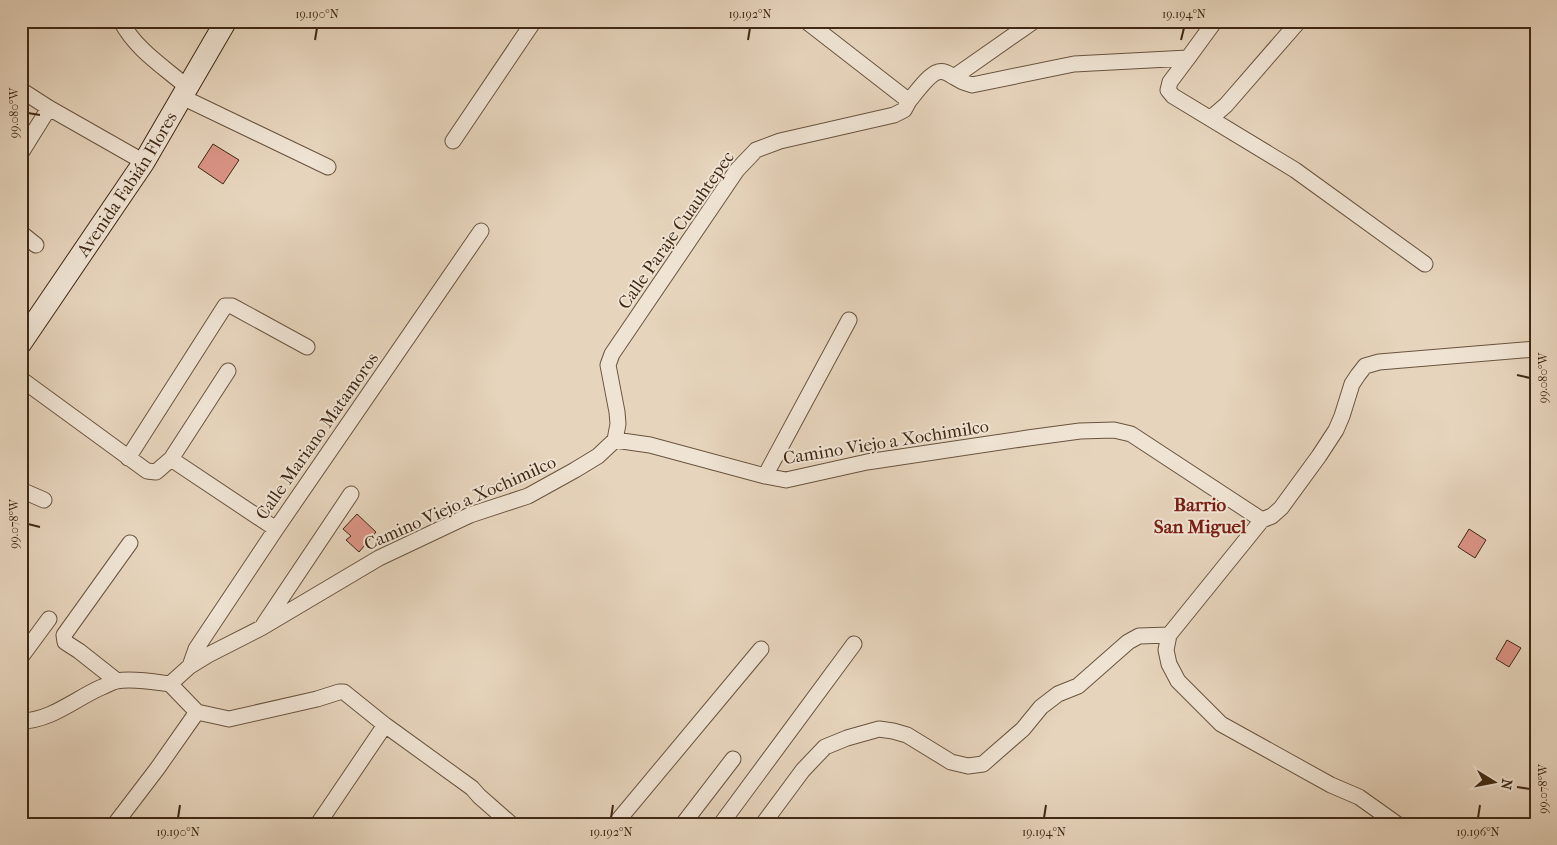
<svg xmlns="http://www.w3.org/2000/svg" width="1557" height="845" font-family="'IM FELL French Canon',serif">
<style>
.building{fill:#da9385;stroke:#402915}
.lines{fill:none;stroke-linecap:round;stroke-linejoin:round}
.minor-casing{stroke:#6a543f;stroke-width:17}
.secondary-casing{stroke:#402915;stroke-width:23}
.minor{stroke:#efe3d3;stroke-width:15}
.secondary{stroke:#efe3d3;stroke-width:21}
.ticks{fill:none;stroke:#402915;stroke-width:2}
.labels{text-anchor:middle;stroke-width:4;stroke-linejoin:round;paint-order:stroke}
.street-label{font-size:18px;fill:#402915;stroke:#efe3d3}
.neighbourhood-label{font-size:19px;font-weight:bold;fill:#7a1f14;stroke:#efe3d3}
.neatline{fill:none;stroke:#402915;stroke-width:2}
.ticks-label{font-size:12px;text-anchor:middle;fill:#402915}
</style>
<rect width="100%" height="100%" fill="#e6d4bc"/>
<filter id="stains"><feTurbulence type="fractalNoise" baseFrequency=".004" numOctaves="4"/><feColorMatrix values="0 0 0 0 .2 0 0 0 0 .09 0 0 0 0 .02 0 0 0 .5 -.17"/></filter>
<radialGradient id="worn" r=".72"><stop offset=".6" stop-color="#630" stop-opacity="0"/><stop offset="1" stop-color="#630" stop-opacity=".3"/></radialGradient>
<path class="building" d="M213,144L239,160L223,184L198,167Z
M357,514L376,532L359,552L346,540L351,536L343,529Z
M1469,529L1486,540L1475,558L1458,547Z
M1507,640L1521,648L1509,667L1496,659Z"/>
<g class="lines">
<defs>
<path id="minor" d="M121,21C135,49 164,67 187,87
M1034,21L954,77L963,82L972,85L1074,64L1188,58L1170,82L1168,90L1173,96L1295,170L1425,264
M1188,58L1215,21
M21,90L49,108L144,162
M182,97L328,167
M909,101C915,94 929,74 938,72C944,70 949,74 954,77
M1211,118L1226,105L1299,21
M453,141L534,21
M21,153L49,108
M21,233L36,245
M21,379L147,471L156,472L171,459L276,529
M615,440L618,424L617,412L608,365L612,354L737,170L756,150L780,141L894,115L904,110L909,101L806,21
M128,458L225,306H232L307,347
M171,459L228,371
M765,476L849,320
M21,490L44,500
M264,624L351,494
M21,657L49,619
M190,666L196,649L276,529L481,231
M117,681L79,651L65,642L64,635L130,543
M170,684L190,666L208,655L261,628L379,558L470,515L528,496L575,470L598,456L615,440L650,445L765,476L786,480L867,462L1028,438L1080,431L1114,430L1131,434L1262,520
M170,684L197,712L229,719L317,699L339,692H344L385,725L472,788L479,796L511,824
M21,721C51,721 76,698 102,687C107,685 112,682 117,681C132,678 155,682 170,684
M115,824L157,769L197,712
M318,824L385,725
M615,824L761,649
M683,824L733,759
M721,824L854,644
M763,824L803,770L825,747L847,738L879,729L893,731L907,735L951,762L968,766L983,764L1023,729L1041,707L1058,694L1078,686L1128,642L1139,636L1169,635
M1397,824L1359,797L1331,785L1221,724L1178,681L1169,664L1166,650L1169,635L1262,520L1272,516L1281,508L1319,456L1336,430L1342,416L1352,384L1358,375L1365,366L1379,362L1536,349"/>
<g id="secondary">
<path id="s1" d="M21,343L144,162L226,21"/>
</g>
</defs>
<use href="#minor" class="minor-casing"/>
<use href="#secondary" class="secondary-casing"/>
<use href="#minor" class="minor"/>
<use href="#secondary" class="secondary"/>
</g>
<path class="ticks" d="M315,40L317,28M748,40L750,28M1181,40L1184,28M28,113L40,115M1517,375L1530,378M28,524L40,527M1517,787L1530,789M178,818L180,805M611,818L613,805M1044,818L1046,805M1478,818L1480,805"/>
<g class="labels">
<g class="street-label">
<text dy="6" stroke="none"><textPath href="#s1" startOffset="191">Avenida Fabián Flores</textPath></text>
<text transform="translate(676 230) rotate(-55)" y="6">Calle Paraje Cuauhtepec</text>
<text transform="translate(317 436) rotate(-55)" y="6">Calle Mariano Matamoros</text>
<text transform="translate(886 442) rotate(-9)" y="6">Camino Viejo a Xochimilco</text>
<text transform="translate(460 503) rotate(-24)" y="6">Camino Viejo a Xochimilco</text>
</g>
<g class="neighbourhood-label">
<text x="1200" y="511">Barrio<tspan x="1200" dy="22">San Miguel</tspan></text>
</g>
</g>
<rect width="1557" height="845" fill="none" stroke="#e6d4bc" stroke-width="55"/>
<g transform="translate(1494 782) rotate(100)" stroke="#efe3d3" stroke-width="4" paint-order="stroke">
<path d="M0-4L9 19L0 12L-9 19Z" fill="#402915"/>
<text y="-8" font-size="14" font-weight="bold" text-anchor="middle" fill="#402915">N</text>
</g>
<rect x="28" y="28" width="1502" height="790" class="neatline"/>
<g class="ticks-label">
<text x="317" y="18">19.190°N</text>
<text x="750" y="18">19.192°N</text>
<text x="1184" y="18">19.194°N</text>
<text transform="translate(14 113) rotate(-90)" y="4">99.080°W</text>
<text transform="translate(1543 378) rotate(-90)" y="4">99.080°W</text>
<text transform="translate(14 524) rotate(-90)" y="4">99.078°W</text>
<text transform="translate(1543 789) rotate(-90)" y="4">99.078°W</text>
<text x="178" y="836">19.190°N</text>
<text x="611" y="836">19.192°N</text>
<text x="1044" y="836">19.194°N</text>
<text x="1478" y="836">19.196°N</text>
</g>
<rect width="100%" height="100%" filter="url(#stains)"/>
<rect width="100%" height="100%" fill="url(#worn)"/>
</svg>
